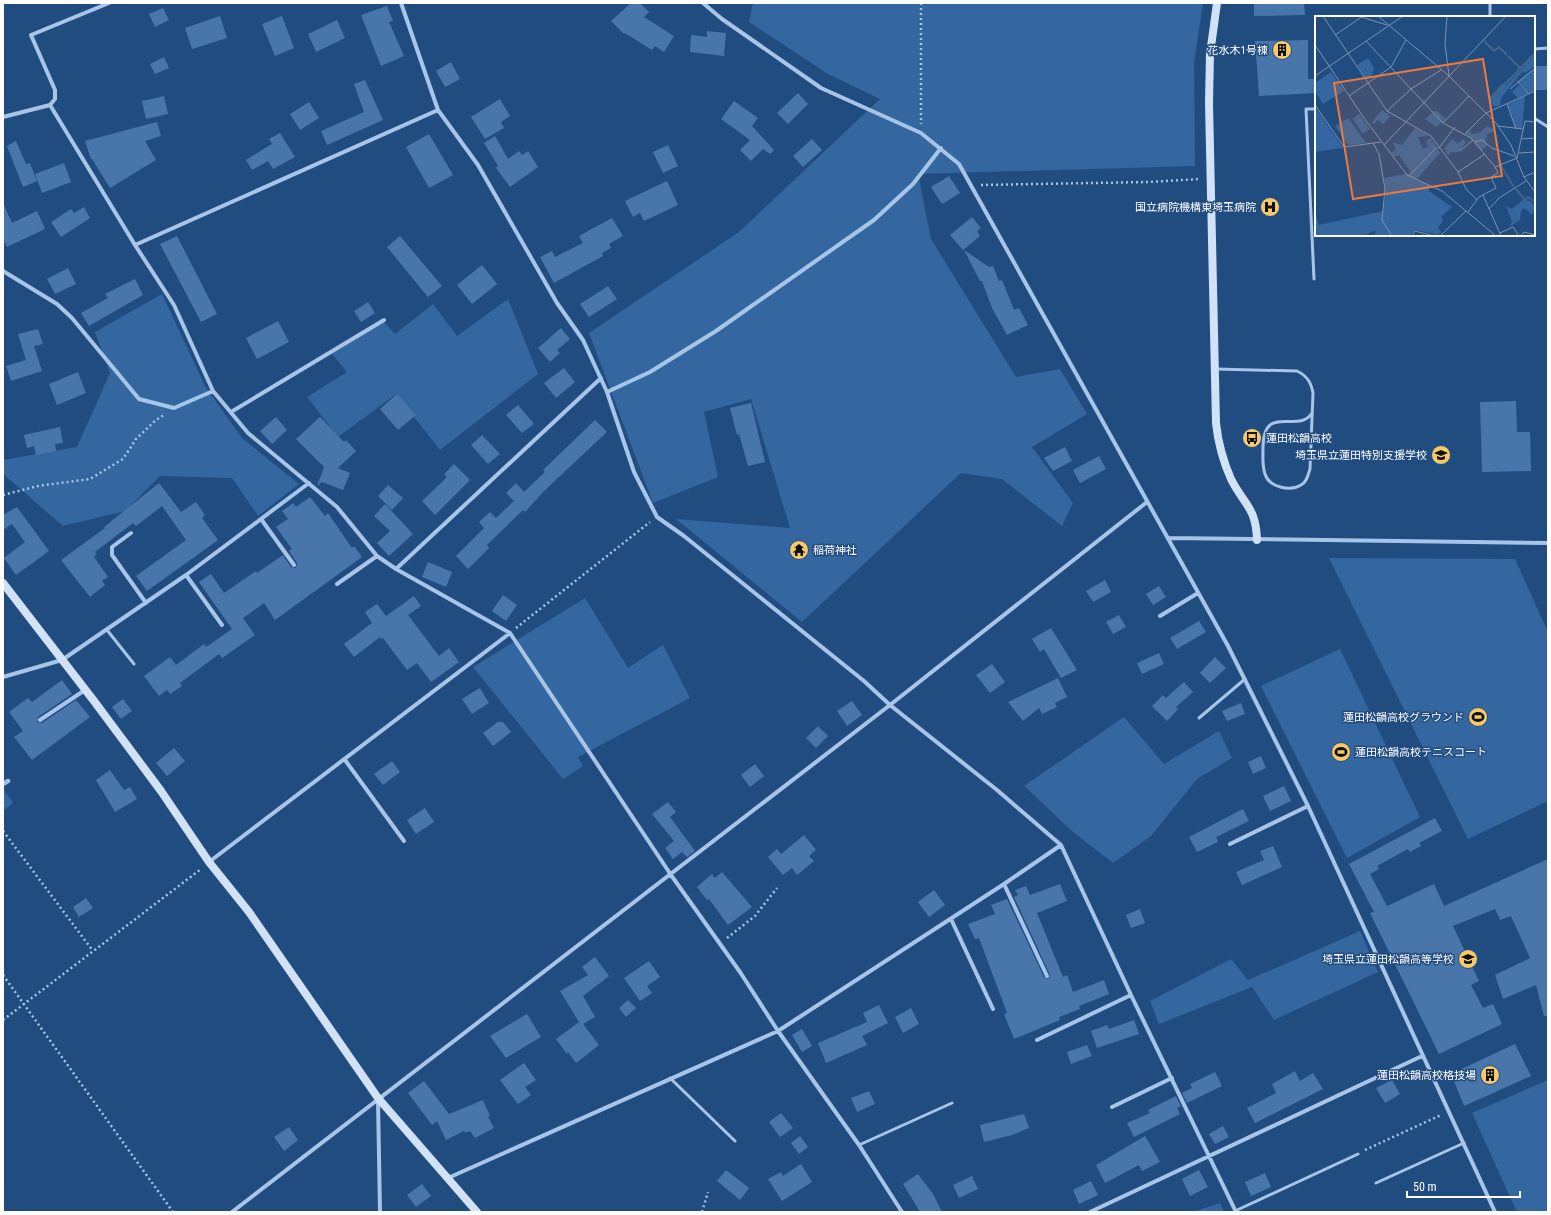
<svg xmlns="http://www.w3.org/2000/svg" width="1551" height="1215" font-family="'Roboto Condensed','Noto Sans JP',sans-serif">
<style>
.green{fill:#34669f}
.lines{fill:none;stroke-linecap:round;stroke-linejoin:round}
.stream{stroke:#9ac0e9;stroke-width:4.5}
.building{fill:#4976aa}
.path{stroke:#a6c5e8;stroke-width:2.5;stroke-dasharray:2 3;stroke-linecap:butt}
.lane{stroke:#a6c5e8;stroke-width:3}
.street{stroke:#a6c5e8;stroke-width:4}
.secondary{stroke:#d1e1f6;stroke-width:8}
.labels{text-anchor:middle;stroke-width:3;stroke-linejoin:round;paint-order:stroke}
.poi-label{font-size:11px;fill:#fff;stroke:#214c80;text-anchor:end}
.inset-river{fill:none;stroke:#45658b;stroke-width:2}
.inset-road{fill:none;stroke:#7a94b3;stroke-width:1}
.view{fill:#ed7a3d;fill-opacity:0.15;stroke:#ed7a3d;stroke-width:2}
.inset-edge{fill:none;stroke:#fff;stroke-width:2}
</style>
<rect width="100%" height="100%" fill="#214c80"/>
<path class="green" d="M753,3H1203L1194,63L1195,166L918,174L931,239L1016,377L1060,369L1087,414L1032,447L1073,503L1062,526L1002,479L961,473L802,622L676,519L790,528L751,399L704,412L718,477L653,503L589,333L739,232L880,99L828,74L749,22Z
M162,294L205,386L242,438L299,484L258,516L232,478L160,476L125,511L63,526L3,474V460L77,447L110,373L95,332Z
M508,299L538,374L440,450L396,394L338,437L307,397L347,372L332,354L383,321L395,334L433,304L457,336Z
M1329,558L1515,559L1548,632V801L1468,839Z
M585,598L628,668L663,645L690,698L578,757L583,766L563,779L473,667Z
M1340,649L1420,817L1347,858L1261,686Z
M1124,717L1164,764L1219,731L1232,758L1197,779L1151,836L1113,863L1073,832L1024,786Z
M3,789L13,803L3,811Z
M1360,931L1378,972L1274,1020L1252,987L1159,1024L1150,1001L1231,959L1248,980Z
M1548,1080V1212H1517L1472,1113Z
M1220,1203L1224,1212H1193Z"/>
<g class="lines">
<path class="stream" d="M3,784L8,781"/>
</g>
<path class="building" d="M631,3H640L649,12L644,17L674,36L664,52L655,46L652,50L625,33L624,34L611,21Z
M1254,3H1304L1305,15L1254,16Z
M387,6L393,21L389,22L404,56L381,66L361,15Z
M163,8L169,20L155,27L149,14Z
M220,16L227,38L192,49L185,28Z
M282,16L294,48L275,56L262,24Z
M337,20L345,38L316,52L308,34Z
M707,31L726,33L724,56L690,52L691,35L707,37Z
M1308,40V79H1316V93L1259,96L1255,41Z
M164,57L169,68L155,74L150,64Z
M451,62L460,79L445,87L436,71Z
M1534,66H1548V90H1534Z
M365,80L383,120L327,145L321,131L364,112L354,84Z
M798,93L808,104L788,124L777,113Z
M164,96L168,114L146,119L142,101Z
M500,99L510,116L501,122L504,128L485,139L471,117Z
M734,101L758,118L752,126L774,150L770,154L763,149L751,161L740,150L750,140L721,119Z
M309,102L319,118L300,130L290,114Z
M157,122L161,136L145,141L156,160L110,188L92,159H91L85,141Z
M280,133L295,157L273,169L268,161L252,170L246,160L272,144L269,139Z
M429,134L453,175L429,188L406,147Z
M495,136L508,159L519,151L522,155L528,151L538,167L510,187L496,168L498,166L484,143Z
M812,139L822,150L803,167L793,156Z
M16,141L26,164L30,163L37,181L23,187L7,146Z
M668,145L678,166L663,173L653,152Z
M64,163L71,182L42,193L35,174Z
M949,176L960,193L942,204L931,187Z
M667,181L678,205L644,221L640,213L633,217L625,201Z
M3,203L12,223L37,211L45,229L7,247L3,239Z
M84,207L90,218L61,237L51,222L71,209L74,213Z
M972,217L981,228L977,231L980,236L963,250L950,235Z
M612,218L623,236L609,244L611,248L602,253L603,256L554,283L540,257L552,251L555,257L583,243L579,236Z
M177,236L217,314L201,322L160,244Z
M400,236L442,286L428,297L387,247Z
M964,250L989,267L993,266L999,281L1002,280L1014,310L1019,308L1028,325L1007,335L992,308L982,281H980Z
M482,265L497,284L472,304L457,285Z
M68,268L76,284L55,294L47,279Z
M135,279L143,295L89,326L81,313L108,298L105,294Z
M608,286L617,299L589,317L580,304Z
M368,302L375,313L361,322L354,311Z
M278,321L289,342L257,359L246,338Z
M561,328L570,339L557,350L560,353L550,362L538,348Z
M38,329L43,344L34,346L42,371L11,381L6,366L26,360L18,334Z
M564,368L575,382L556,398L544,383Z
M78,372L86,393L57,405L49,384Z
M397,394L416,415L398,430L380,409Z
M1516,401L1517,432H1530L1531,471L1482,472L1480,402Z
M751,403L765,462L748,466L739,434L737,435L730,408Z
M518,405L534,424L522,433L506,415Z
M276,417L287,430L272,444L260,431Z
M320,417L344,442L346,440L356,451L338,468L350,473L343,490L322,482L317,486L324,467L296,439Z
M595,420L607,432L543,492L525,512L523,510L487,545L489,548L468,569L456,556L484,528L479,522L490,512L496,518L514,501L506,493L516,483L524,492L545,472L543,470Z
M60,427L63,443L55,444L56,451L36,455L34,446L27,448L24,435Z
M482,435L500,454L488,464L471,445Z
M1065,447L1072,461L1053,471L1044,458Z
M1099,456L1106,469L1080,483L1073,470Z
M454,464L470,480L435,515L422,501L447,477L444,474Z
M159,483L181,512L196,502L205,515L202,518L218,540L147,591L136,576L186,540L162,506L136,526L133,523L95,552L97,554L94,557L108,577L102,581L105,585L90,597L61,560L105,528L104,527Z
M388,485L403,498L392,510L378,496Z
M310,497L325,516L328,513L352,548L354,546L362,557L275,620L264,603L243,618L255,635L222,658L219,654L180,683L182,686L170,694L167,690L159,696L144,676L170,657L176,665L204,644L206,647L232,629L199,582L211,574L224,593L256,571L257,573L283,555L291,567L296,568L297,563L289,551L292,549L276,527L288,519L282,511L293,503L296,507Z
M385,504L413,534L389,556L377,543L390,531L374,516Z
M17,507L49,551L16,575L4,558L25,542L12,524L3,530V515Z
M428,562L452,572L446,587L422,577Z
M1105,580L1111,592L1093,602L1086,591Z
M1159,586L1166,597L1153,605L1146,594Z
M503,595L517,605L506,621L492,611Z
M414,596L421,606L408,615L439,656L449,648L459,662L431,682L417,663L407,670L383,638L381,639L380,637L354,657L344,644L372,623L365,612L377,604L386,616Z
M1119,615L1126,627L1113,634L1106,622Z
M1199,621L1206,632L1177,649L1170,638Z
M1051,628L1077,670L1061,678L1044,649L1040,652L1032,639Z
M1159,653L1164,664L1142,674L1137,663Z
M1215,657L1226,668L1210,683L1200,673Z
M992,664L1005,682L990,693L976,675Z
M1058,678L1067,697L1055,703L1057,707L1042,714L1039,708L1023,721L1008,702Z
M62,680L72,694L38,717L37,722L42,723L76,700L90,717L32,760L14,737L23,731L9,712L28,698L32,702Z
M1184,682L1193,692L1176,707L1178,709L1167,721L1152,706L1163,695L1166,698Z
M480,688L489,703L472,714L462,699Z
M123,699L132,711L121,719L112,707Z
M852,701L862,715L847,726L837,711Z
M1241,703L1245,714L1227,721L1222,711Z
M498,722H503L511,732L493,746L483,733Z
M818,726L828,736L816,748L806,738Z
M174,748L185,761L167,776L156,763Z
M1261,756L1266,768L1253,774L1248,762Z
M392,761L400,772L383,785L374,774Z
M755,764L764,776L750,787L741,775Z
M110,770L124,790L130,787L137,799L115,812L96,780Z
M1284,786L1291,801L1270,811L1263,796Z
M668,802L676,812L670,817L695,851L687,857L682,852L673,859L665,848L674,841L652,814Z
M425,808L434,822L416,834L407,820Z
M1243,809L1249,821L1216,837L1218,842L1197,852L1189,837Z
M1435,818L1442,831L1419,843L1421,846L1410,852L1408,849L1377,866L1379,869L1370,874L1387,906L1434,884L1444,906L1548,859V1016H1544L1536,985L1503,999L1495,975L1530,958L1511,916L1500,920L1495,909L1453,926L1479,981L1471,985L1483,1008L1493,1004L1502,1024L1439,1054L1370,913L1374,912L1349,864Z
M804,835L816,850L809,856L814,861L797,875L792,868L783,875L768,857L777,849L781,854Z
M1273,846L1282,867L1242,885L1236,872L1264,860L1260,851Z
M722,872L752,907L728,925L709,899L707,900L697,887L712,874L715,878Z
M1060,884L1067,901L1037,913L1063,977L1067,975L1073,992L1104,980L1109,994L1079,1006L1080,1009L1059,1017L1060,1020L1014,1039L1004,1014L1007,1013L979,938L975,939L968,924L995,914L991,905L1007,899L1044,977L1048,979L1050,975L1014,897L1018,895L1015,890L1026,886L1030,895Z
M934,890L945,905L929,917L918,902Z
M86,898L93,908L79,917L73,907Z
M1140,909L1145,923L1131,928L1126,915Z
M595,957L609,976L583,996L595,1017L583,1024L599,1045L576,1063L568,1052L567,1054L556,1039L579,1022L560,991L588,975L582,967Z
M649,961L660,977L647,986L652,993L640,1001L624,978Z
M628,1000L636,1008L626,1017L619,1008Z
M879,1005L888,1023L862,1036L867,1045L826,1063L818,1043L867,1022L863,1013Z
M911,1008L919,1024L903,1033L895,1017Z
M527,1014L541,1037L506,1058L490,1036Z
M1134,1020L1139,1034L1097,1048L1091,1031L1107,1025L1109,1029Z
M802,1029L812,1046L802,1052L792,1035Z
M1515,1044L1531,1076L1464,1106L1451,1074Z
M1087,1045L1092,1056L1071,1064L1067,1052Z
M524,1063L536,1080L525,1087L531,1095L518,1104L500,1080Z
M1295,1071L1300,1081L1313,1073L1323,1089L1255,1123L1247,1108L1276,1093L1272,1084Z
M1215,1072L1222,1086L1187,1103L1182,1093L1192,1088L1190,1084Z
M1392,1080L1400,1094L1385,1103L1376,1088Z
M424,1081L449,1114L483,1100L490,1116L488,1117L494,1128L475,1138L470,1131L465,1133L464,1131L446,1140L437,1121L432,1125L408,1093Z
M869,1091L875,1104L857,1112L851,1098Z
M1176,1096L1181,1106L1177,1108L1180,1114L1134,1137L1127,1123L1150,1113L1148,1110Z
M781,1113L793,1128L780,1137L769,1122Z
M1024,1114L1029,1128L1012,1135L984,1142L980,1125Z
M1223,1126L1229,1137L1215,1144L1209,1134Z
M289,1127L298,1140L284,1151L274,1137Z
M800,1136L808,1147L799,1154L791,1143Z
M1145,1136L1160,1162L1142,1171L1139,1165L1105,1183L1096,1165Z
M801,1164L812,1182L782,1201L768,1179L781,1172L783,1176Z
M726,1170L749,1188L740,1200L717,1181Z
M1199,1170L1208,1187L1190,1196L1182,1179Z
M1265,1173L1271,1187L1251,1196L1245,1182Z
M918,1174L933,1194L942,1212H920L903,1184Z
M972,1176L978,1189L959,1198L953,1185Z
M1091,1181L1098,1195L1079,1204L1073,1190Z
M422,1184L431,1196L416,1207L407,1195Z"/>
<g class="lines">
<path class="path" d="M921,3V124
M981,185L1148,182L1200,179
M3,495L38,486L90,479L123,459L136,439L156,420L164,415
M516,628L650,522
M3,831L93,951
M727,938L755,916L777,888
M3,975L173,1212
M3,1020L201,869
M1365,1150L1441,1115
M702,1212L708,1192"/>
<path class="lane" d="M1490,17V3
M1534,49L1548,48
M1534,118L1548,127
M1314,279L1306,109H1316
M1216,369L1297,371C1307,376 1311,382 1313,393L1310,469C1308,475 1307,482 1301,485C1290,492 1269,487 1265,474C1262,466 1263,455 1263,447C1264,402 1298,435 1312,413
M107,630L134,664
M1199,718L1245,679
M670,1078L735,1141
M859,1145L952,1103
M1376,1183L1464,1143
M1235,1211L1358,1154"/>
<path class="street" d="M401,3L438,110L478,165L557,303L583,340L607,392L634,472L657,517L684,536L864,681L890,705L997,790L1061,845L1131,995L1236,1212
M703,3L722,19L821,88L921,133L959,164L1228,646L1308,806L1495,1212
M50,105L135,245L174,305L213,391L248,433L337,507L377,556L396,569L510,633L671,875L740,972L778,1031L859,1145L902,1212
M3,117L50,105L55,99V90L31,35L109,3
M135,245L438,110
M3,271L57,304L72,318L139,399L174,408L213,391
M607,392L650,372L716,331L874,220L913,184L941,148
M231,412L384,320
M261,519L294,565
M131,533L112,547V555L146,603
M1168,538L1548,543
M396,569L601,378
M186,575L222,625
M337,584L377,556
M1160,616L1198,593
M3,677L62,660L186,575L309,483
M40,720L85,690
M345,760L404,841
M1230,844L1308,806
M209,862L510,633
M1004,884L1047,976
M951,919L993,1009
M1037,1040L1131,995
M378,1100L380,1212
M1112,1107L1172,1078
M448,1178L778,1031L1004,884L1061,845
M232,1212L890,705L1147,502
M1090,1212L1422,1056"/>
<path class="secondary" d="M1217,3L1210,54L1209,103L1216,423C1218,442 1223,461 1231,479C1244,505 1256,507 1257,540
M3,583L94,701L161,791L209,862L249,912L378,1098L477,1212"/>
</g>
<defs>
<symbol id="building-disc" viewBox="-11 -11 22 22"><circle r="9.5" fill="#f5ca67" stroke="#214c80"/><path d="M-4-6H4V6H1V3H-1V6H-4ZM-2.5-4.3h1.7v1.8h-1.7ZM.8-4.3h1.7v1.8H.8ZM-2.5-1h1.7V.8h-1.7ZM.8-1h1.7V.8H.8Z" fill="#111"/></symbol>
<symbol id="hospital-disc" viewBox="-11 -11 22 22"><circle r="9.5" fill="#f5ca67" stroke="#214c80"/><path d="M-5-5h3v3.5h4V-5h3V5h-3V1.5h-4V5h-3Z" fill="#111"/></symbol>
<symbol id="bus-disc" viewBox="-11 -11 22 22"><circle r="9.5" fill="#f5ca67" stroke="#214c80"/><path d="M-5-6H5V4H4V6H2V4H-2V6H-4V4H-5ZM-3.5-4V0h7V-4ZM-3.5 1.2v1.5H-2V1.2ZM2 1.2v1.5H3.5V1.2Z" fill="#111"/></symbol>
<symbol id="school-disc" viewBox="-11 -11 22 22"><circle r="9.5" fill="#f5ca67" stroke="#214c80"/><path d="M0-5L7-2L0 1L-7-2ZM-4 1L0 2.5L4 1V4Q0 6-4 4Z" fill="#111"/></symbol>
<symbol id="temple-disc" viewBox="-11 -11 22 22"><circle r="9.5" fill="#f5ca67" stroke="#214c80"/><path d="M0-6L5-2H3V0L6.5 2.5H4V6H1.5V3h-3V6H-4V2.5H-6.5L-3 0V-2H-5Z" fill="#111"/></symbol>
<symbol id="stadium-disc" viewBox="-11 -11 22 22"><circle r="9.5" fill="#f5ca67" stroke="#214c80"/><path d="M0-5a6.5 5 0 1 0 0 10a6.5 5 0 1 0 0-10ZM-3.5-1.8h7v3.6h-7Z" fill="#111"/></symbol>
</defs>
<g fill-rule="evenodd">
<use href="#building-disc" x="1271" y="39" width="22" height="22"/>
<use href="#hospital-disc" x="1259" y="196" width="22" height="22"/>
<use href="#bus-disc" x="1241" y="427" width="22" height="22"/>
<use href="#school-disc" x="1430" y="444" width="22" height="22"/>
<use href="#temple-disc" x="788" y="539" width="22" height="22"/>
<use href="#stadium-disc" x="1467" y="706" width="22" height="22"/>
<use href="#stadium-disc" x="1330" y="741" width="22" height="22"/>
<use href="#school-disc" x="1457" y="948" width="22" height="22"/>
<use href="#building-disc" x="1479" y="1064" width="22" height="22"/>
</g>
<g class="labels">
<g class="poi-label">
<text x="1268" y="54">花水木1号棟</text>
<text x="1256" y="211">国立病院機構東埼玉病院</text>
<text x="1266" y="442" text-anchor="start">蓮田松韻高校</text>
<text x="1427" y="459">埼玉県立蓮田特別支援学校</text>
<text x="813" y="554" text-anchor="start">稲荷神社</text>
<text x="1464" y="721">蓮田松韻高校グラウンド</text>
<text x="1355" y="756" text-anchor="start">蓮田松韻高校テニスコート</text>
<text x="1454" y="963">埼玉県立蓮田松韻高等学校</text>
<text x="1476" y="1079">蓮田松韻高校格技場</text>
</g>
</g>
<g transform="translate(1315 16)">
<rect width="220" height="220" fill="#214c80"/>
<path d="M220,38V50L210,57L208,55L186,82L185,89L180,91L173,83L188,67L191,70ZM53,42L59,52L57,59L51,63L42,49ZM220,52V74L214,77L203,65ZM16,56L29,75L8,88L0,75V67ZM204,69L213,77L203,82L197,76ZM210,80L207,113L201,112L193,88ZM0,91L28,132L0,136ZM67,94L76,100L68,108L63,104L59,108L57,106ZM121,94L131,103L121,111L110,103ZM44,98L55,113L48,118L38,103ZM33,102L51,127L33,129L20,110ZM173,110L181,115L172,118L171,126L173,129L167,134L151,118L154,114L157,118L164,117ZM100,112L114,120L103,121L108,133L113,131L111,125L116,122L125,137L101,164L114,169V175L137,191L126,201L128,205L123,211L126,216L123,219L100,214L95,220H59L61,214L48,220H1L0,195L4,209L68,195L71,179L69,162L96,157L84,139L79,141L76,137L81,133L77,126L87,129ZM138,123L143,128L148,123L151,126L145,135L140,137L138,135L133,139L129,132ZM208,184L215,185L220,190V196L216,198L209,192L206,195L205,204L194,211L197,206L191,190L197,193Z" fill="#34669f"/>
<path class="inset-river" d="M169,25L179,35L184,31L192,39M193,40L205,52M174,85L220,37M186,150L199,171M201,173L210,184L213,181L220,186"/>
<path class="inset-road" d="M8,0L72,95L116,120L143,156L151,173L162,184M43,0L72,9M63,0L134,60L181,107L196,129L209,161L220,176M132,0L130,28L134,60M20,19L48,0M51,25L128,107L156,122L180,151L183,157L176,161L181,172L164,181L153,196M0,29L49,102L92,159L127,175L181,220M0,60L88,0M202,65L214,78M195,73L220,52M34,80L76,51L91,24M192,88L201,113M0,89L29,131L66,126M72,95L96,73L126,54M128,107L154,80M183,110L208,113M150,118L171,97L220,75M207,123L220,122M160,126L167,124L177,132L199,140M58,127L64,138L70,173L67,204L77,220M69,129L191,0M123,133L140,111M145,135L158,124M204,137L220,136M180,151L202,142L210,105L220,106M143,156L170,138M94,160L122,131M209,161L220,156M168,179L186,220M174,193L184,182L211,165M185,217L198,211L204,220M97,220L100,215L119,220M125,220L151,195M206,220L209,216L220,219"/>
<path class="view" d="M168,43L187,160L38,183L19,67Z"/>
<rect width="220" height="220" class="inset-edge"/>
</g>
<rect width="1551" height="1215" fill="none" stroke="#ffffff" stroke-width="8"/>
<path d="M1407 1191v6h113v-6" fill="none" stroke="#ffffff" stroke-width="2"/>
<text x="1413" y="1191" font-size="12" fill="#ffffff" stroke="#214c80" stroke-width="3" paint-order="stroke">50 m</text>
</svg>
